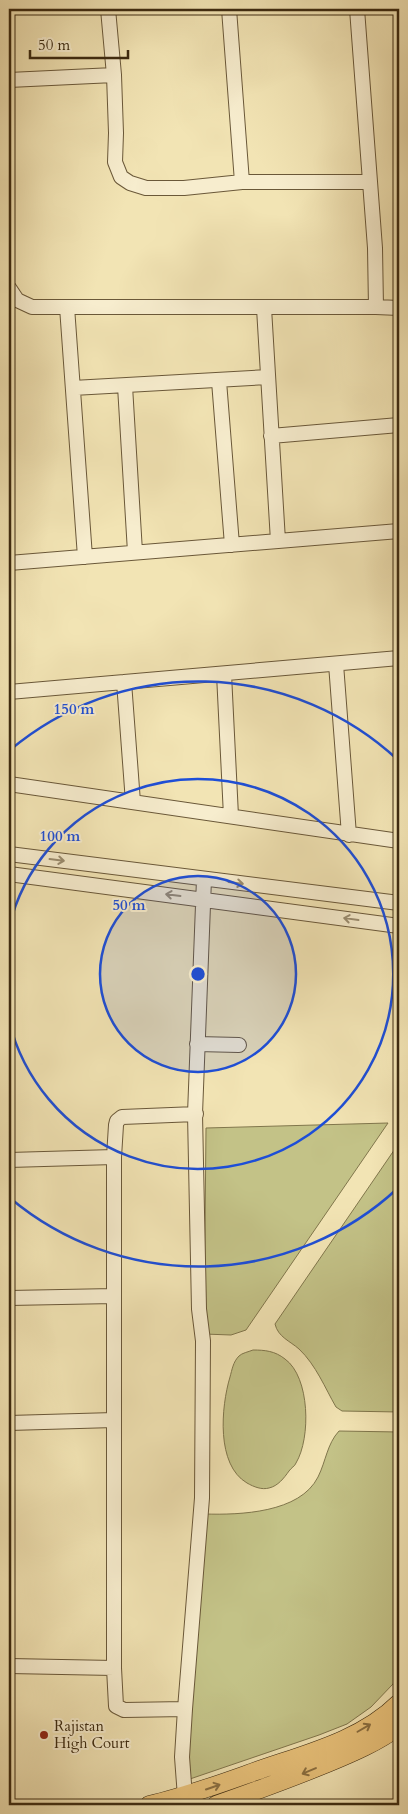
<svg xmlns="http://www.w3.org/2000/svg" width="408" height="1814" font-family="Cardo,serif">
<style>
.green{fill:#c3c287;stroke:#80764c}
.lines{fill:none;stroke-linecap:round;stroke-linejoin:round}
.minor-casing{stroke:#6a5839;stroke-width:16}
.major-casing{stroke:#3c2a10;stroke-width:19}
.minor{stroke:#f7edce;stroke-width:14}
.major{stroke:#e9c27a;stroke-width:18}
.rail-casing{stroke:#3c2a10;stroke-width:5.5}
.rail{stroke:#f7edce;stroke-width:4;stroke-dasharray:11;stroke-linecap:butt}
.oneway{stroke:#9a8c6f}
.oneway2{stroke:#8a6e40}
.ring{fill:none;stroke:#1d4ed8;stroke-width:2.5}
.poi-dot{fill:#8f2418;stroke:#f7edce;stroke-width:2}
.labels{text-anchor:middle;stroke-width:4;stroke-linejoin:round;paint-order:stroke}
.poi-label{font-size:15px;fill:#3c2a10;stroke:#f7edce;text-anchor:start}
.centre{fill:#1d4ed8;stroke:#f7edce;stroke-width:2.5}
.ring-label{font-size:15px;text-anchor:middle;font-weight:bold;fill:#1d4ed8;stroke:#f7edce;stroke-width:4;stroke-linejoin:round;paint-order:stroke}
</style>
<rect width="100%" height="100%" fill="#f2e4b4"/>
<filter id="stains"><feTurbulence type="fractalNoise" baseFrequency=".004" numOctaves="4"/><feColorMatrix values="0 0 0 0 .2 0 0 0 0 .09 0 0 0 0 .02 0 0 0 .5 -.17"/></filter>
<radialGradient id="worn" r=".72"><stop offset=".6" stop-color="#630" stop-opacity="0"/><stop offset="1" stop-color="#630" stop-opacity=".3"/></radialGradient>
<path class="green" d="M388,1123L246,1330L231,1335L204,1334L206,1128Z
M399,1143V1412L342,1411L336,1407C325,1388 316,1365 299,1349C290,1341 278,1337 275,1324Z
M253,1350C265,1350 275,1351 285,1359C310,1377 311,1438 296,1463C295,1466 291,1468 289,1471C284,1478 278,1486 269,1488C262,1490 254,1487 247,1483C216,1465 221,1407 230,1377C232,1370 233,1362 239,1356C242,1353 248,1352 253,1350Z
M339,1431L399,1432V1675L393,1684L371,1707L347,1724L319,1735L187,1780L205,1514C240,1515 300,1513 318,1477C326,1461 327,1444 339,1431Z"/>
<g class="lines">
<defs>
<path id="minor" d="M108,9L114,75L116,133L115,162L121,177L130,183L146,188H184L242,182H369
M229,9L242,182
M357,9L375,248L376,307L399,308
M9,80L114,75
M9,288L17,300L32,307H376
M67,307L85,557
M264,308L278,541L399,531
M219,381L232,545
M125,386L135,552
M73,388L268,377
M271,436L399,425
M9,563L278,541
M336,664L349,835
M224,674L231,816
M124,682L133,802
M9,692L399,658
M9,784L399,841
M9,854L399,903
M9,874L399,926
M197,1044L239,1045
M9,1160L114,1157
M9,1298L114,1296
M9,1423L114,1420
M9,1666L114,1668
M185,1709L124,1710L116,1706L114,1668V1157L116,1125L117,1121L122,1117L196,1114
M185,1797L182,1757L185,1709L202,1498L203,1341L199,1309L195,1114L204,879"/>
<path id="major" d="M149,1805C188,1796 225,1782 262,1769C309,1753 363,1739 399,1703
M216,1805C253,1792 291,1778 328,1763C352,1753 378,1742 399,1726"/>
</defs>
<use href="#minor" class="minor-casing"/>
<use href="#major" class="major-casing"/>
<use href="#minor" class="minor"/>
<use href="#major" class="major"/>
<defs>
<path id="rail" d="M390,1805L399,1801"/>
</defs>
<use href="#rail" class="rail-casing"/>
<use href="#rail" class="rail"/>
</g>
<defs><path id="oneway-shaft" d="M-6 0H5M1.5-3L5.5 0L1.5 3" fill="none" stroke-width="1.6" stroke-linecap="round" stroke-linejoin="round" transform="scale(1.25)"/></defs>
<g class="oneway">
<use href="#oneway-shaft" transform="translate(57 860) rotate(7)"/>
<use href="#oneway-shaft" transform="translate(236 883) rotate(7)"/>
<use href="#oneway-shaft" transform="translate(173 895) rotate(-173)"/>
<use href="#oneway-shaft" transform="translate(351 919) rotate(-172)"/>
</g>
<g class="oneway2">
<use href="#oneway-shaft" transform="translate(364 1728) rotate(-30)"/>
<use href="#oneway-shaft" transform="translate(309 1771) rotate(157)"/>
<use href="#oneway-shaft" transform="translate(213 1787) rotate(-19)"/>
</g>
<circle cx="198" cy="974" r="98" fill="#1d4ed8" fill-opacity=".12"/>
<g class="ring">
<circle cx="198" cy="974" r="98"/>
<path d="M9 927A195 195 0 1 1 9 1021"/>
<path d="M398 1188A293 293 0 0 1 10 1198M10 750A293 293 0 0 1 398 760"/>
</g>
<circle class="poi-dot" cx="44" cy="1735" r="5"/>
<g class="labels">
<g class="poi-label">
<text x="54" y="1731">Rajistan<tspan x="54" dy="17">High Court</tspan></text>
</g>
</g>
<circle cx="198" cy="974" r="8" class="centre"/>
<g class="ring-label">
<text x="74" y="714">150 m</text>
<text x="60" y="841">100 m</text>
<text x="129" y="910">50 m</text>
</g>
<rect width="408" height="1814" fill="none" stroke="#f2e4b4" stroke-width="30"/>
<rect x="10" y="10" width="388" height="1794" fill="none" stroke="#3c2a10" stroke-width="2.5"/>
<rect x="15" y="15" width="378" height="1784" fill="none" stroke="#3c2a10"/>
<path d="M30 50v8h98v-8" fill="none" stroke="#3c2a10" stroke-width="2.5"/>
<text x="38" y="50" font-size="15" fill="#3c2a10" stroke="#f7edce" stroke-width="4" paint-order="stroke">50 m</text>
<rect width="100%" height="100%" filter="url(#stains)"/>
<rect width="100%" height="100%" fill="url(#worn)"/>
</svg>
